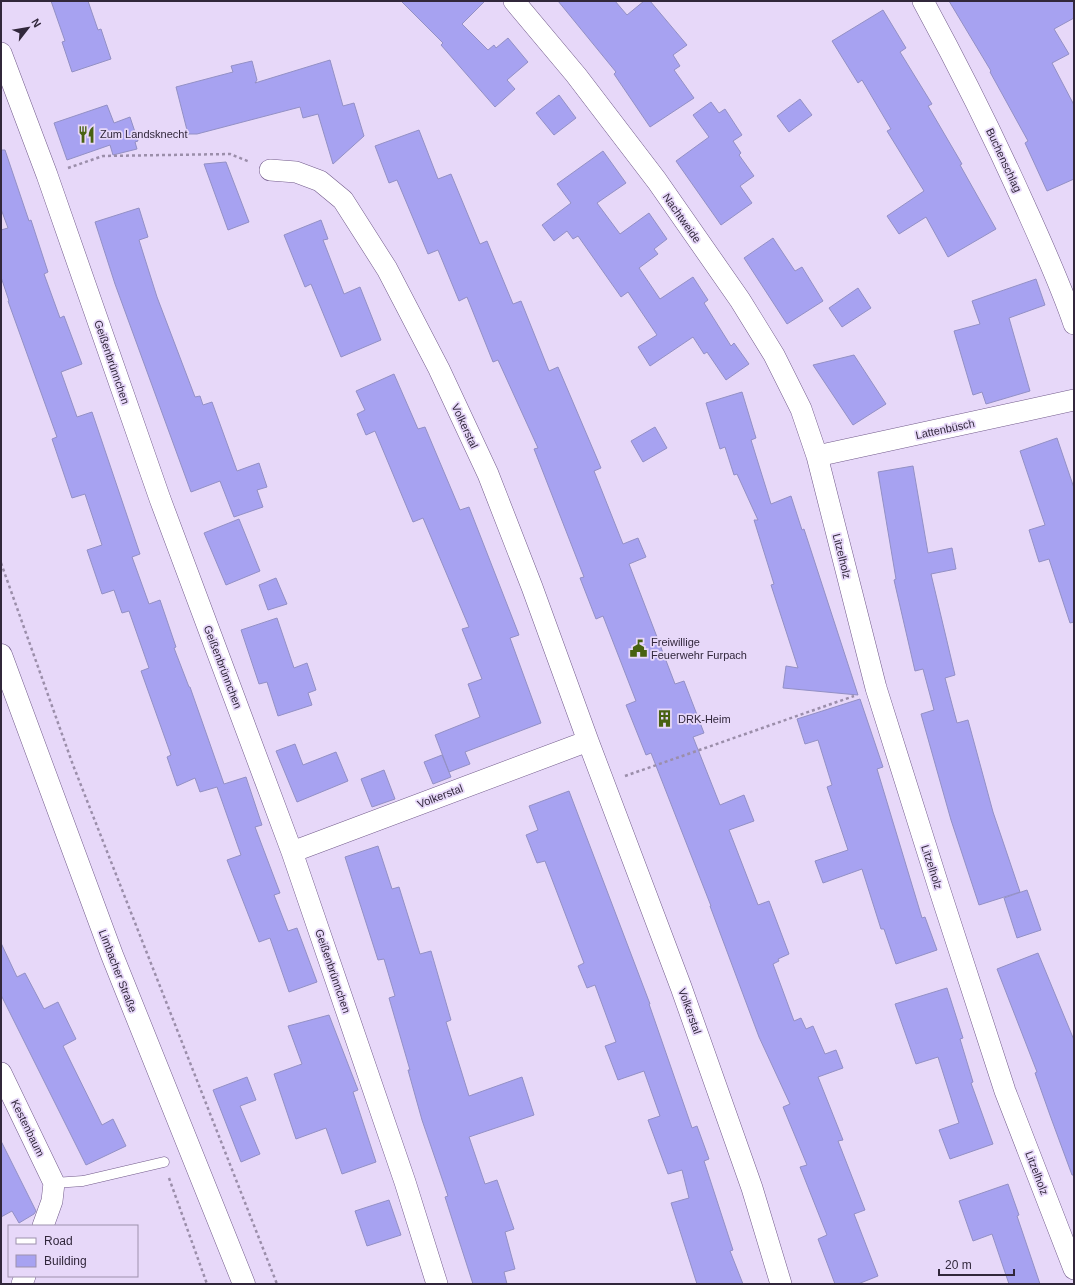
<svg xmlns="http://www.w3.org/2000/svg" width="1075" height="1285" font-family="Arial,sans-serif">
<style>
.building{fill:#a7a2f1;stroke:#9390c5}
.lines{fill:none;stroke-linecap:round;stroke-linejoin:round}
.service-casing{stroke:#725b8b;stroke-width:11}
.minor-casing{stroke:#725b8b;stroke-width:22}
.secondary-casing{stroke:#725b8b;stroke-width:23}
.path{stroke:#9b8eaa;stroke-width:2.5;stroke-dasharray:3 3;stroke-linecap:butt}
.service{stroke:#fff;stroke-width:10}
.minor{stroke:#fff;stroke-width:21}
.secondary{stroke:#fff;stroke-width:22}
.labels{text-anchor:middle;stroke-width:3.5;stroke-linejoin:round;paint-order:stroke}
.poi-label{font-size:11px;fill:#31273b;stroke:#e7d8f9;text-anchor:start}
.street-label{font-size:11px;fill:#31273b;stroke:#e7d8f9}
</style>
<rect width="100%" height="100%" fill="#e7d8f9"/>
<path class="building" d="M51,1H88L98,30L101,29L111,59L72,72L62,42L65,41Z
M401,1H485L462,24L488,50L494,45L496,48L508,38L528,62L507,80L515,89L495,107L441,45L443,43Z
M558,1H615L627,15L644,1H650L687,45L673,55L680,66L674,70L694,98L650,127L614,74L616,72Z
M949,1H1074V18L1054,29L1069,54L1052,63L1074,105V179L1047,191L1025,143L1028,141L990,72L991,71Z
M883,10L906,48L900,52L932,104L928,106L962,164L960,165L996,229L948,257L926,217L899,234L887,216L924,191L887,131L891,129L862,80L858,83L832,41Z
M330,60L343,106L354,103L364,136L333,164L318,114L303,118L300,107L197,134H188L176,87L233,72L231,66L252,61L257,80L255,83Z
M559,95L576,118L554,135L536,113Z
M800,99L812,115L789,132L777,116Z
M711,102L719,113L725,109L742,135L733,141L741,153L739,155L754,176L740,186L752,203L721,225L676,161L709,137L693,115Z
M107,105L114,123L130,117L138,141L135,142L137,149L113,155L110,145L67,160L54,123Z
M419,130L438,179L451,174L480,244L487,241L513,304L521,301L549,371L558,367L601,468L594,471L623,544L638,538L646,557L629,564L675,684L684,681L704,733L693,737L720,805L744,795L754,821L729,830L758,905L769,901L789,954L778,959L779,961L773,964L794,1021L801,1018L806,1029L813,1026L825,1054L836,1050L843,1068L818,1077L843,1140L838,1141L865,1210L854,1214L878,1276L858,1284H835L818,1239L827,1235L800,1167L807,1165L783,1107L790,1104L759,1037L710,906H711L651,753L646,755L626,705L636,701L603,616L596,619L580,578L584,577L534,449L538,448L498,360L493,362L467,297L459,301L438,250L428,254L397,180L389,183L375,146Z
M1,150H5L29,221L31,220L48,272L44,274L60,318L64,316L82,364L61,372L77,417L92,412L140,554L132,557L149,604L160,600L176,647L174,648L189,687H190L224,784L246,777L262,825L255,827L280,893L274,895L288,931L297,928L317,982L289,992L270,938L259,942L227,860L241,855L217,787L200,792L195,778L177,786L167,757L171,755L141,671L149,668L129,611L122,613L114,590L102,594L87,550L102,545L85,494L72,498L52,439L57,437L8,301H9L1,277V230L8,228L1,209Z
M603,151L626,183L597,203L620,234L649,213L667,239L654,249L658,254L639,268L660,299L693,277L708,300L704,303L731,346L734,343L749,364L726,380L707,352L704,354L693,337L650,366L638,347L657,335L628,292L621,297L578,236L573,239L567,231L554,241L542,225L571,203L557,184Z
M226,162L249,222L228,230L204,164Z
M139,208L148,237L139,240L157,297L195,397L200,396L203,405L212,402L237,471L259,463L267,487L257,490L263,507L234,517L220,481L191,492L115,284L95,222Z
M321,220L328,239L323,240L344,294L360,287L381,340L341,357L311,284L305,287L284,235Z
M773,238L795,271L802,267L823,301L787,324L744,258Z
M1036,279L1045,305L1009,318L1030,391L986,404L982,392L973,395L954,331L980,324L972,301Z
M858,288L871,308L842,327L829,308Z
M854,355L886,404L853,425L813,365Z
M394,374L418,429L425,427L460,510L469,507L519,635L510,638L541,723L465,752L470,764L449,772L435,735L480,717L468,684L482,679L462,629L469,627L423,518L413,522L375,431L366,435L357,414L365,410L356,391Z
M742,392L756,438L751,440L771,504L791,496L802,530L804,529L858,695L783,688L786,666L798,668L771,585L774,584L754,520H758L737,474L734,475L725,447L720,449L706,403Z
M655,427L667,448L643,462L631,441Z
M1057,438L1074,488V622L1070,623L1049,559L1039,562L1029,530L1045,525L1020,451Z
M913,466L928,553L952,548L956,569L931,574L955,675L945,678L957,723L968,720L993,812L1020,892L979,905L951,820L921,714L934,710L923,669L915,671L894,580L896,579L878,472Z
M239,519L260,571L226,585L204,533Z
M276,578L287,604L268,610L259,585Z
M277,618L294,668L307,663L316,690L308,693L312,705L278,716L267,682L259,684L241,630Z
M860,699L883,767L877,769L922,918L925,917L937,950L896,964L884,929H881L862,869L823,883L815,861L848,850L827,787L832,785L818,740L805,744L797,719Z
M295,744L303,765L336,752L348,781L297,802L276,751Z
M442,755L451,777L433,784L424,762Z
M384,770L395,799L372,807L361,779Z
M569,791L650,1004H649L692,1128L697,1126L709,1159L704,1161L733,1250L730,1251L743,1284H697L671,1203L689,1198L682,1170L668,1174L648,1120L660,1116L644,1071L618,1080L605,1046L616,1042L595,985L587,988L578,966L584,963L545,861L537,863L526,835L538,830L529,806Z
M378,846L392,889L399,887L420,954L431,951L451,1020L446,1022L469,1096L522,1077L534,1115L469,1137L485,1184L497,1180L514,1229L505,1232L515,1269L504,1272L507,1284H473L445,1197L448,1196L422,1120L408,1070H410L389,998L395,996L384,959L378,960L345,857Z
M1027,890L1041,930L1017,938L1004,898Z
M1,943L17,977L25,973L44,1009L58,1002L76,1039L63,1046L102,1125L113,1119L126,1146L86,1165L1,995Z
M1038,953L1074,1040V1175H1072L1051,1118L1035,1073L1037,1072L997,969Z
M947,988L963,1038L960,1039L973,1082L971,1083L993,1144L950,1159L939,1130L959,1123L938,1057L916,1064L895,1004Z
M329,1015L358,1090L353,1092L376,1162L342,1174L326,1128L296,1139L274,1074L302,1064L288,1026Z
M247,1077L256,1100L240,1106L260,1154L241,1162L213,1090Z
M1,1141L36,1211L34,1214L19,1223L12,1211L1,1217Z
M1008,1184L1019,1215L1017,1216L1040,1284H1009L992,1234L973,1241L959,1201Z
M389,1200L401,1235L367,1246L355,1211Z"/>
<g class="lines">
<defs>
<path id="service" d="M54,1183L83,1181L164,1162"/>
<path id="minor" d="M514,1L576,75L657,181L740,300L774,355L801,409L817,456L876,688L939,888L1005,1091L1074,1269
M923,1C959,67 993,135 1024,204C1042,244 1060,283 1074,324
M1,53L47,175L160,499L292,852L405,1182L437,1284
M270,170L296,172L320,181L343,200L387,269L439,369L488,474L532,587L588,741L681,987L752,1188L781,1284
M817,456L1074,400
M292,852L588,741
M1,1073L54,1183L52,1201L43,1226
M22,1284L25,1276"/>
<path id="secondary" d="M1,655L112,955L244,1284"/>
</defs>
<use href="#service" class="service-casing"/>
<use href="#minor" class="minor-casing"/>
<use href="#secondary" class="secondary-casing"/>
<path class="path" d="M68,168L103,156L230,154L250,162
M1,563L73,765L277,1284
M625,776L854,696
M169,1178L207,1284"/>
<use href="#service" class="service"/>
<use href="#minor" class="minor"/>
<use href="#secondary" class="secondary"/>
</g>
<defs>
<symbol id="restaurant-bare" viewBox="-9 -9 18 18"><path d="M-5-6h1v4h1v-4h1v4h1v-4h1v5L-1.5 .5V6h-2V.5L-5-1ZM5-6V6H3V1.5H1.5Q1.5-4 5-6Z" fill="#486211" stroke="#e7d8f9" stroke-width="2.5" paint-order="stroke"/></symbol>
<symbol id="civic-bare" viewBox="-9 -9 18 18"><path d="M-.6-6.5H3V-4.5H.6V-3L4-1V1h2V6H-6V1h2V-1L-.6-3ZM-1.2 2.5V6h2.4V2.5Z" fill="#486211" stroke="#e7d8f9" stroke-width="2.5" paint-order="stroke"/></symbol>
<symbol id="building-bare" viewBox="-9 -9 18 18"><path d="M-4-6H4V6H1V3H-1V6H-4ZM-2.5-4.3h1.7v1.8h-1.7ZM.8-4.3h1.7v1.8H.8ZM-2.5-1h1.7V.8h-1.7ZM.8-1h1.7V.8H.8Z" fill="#486211" stroke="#e7d8f9" stroke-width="2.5" paint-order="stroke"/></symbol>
</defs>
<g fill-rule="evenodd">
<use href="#restaurant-bare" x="74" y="122" width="25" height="25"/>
<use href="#civic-bare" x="626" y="636" width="25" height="25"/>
<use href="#building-bare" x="652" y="706" width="25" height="25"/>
</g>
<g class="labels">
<g class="poi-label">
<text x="100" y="138">Zum Landsknecht</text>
<text x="651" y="646">Freiwillige<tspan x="651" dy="13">Feuerwehr Furpach</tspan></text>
<text x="678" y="723">DRK-Heim</text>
</g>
<g class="street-label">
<text transform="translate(1004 160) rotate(65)" y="4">Buchenschlag</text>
<text transform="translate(682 218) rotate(55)" y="4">Nachtweide</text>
<text transform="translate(112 362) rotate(71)" y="4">Geißenbrünnchen</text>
<text transform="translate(465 426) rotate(65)" y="4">Volkerstal</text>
<text transform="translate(945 429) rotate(-12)" y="4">Lattenbüsch</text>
<text transform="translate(842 556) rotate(76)" y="4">Litzelholz</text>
<text transform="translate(223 667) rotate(69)" y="4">Geißenbrünnchen</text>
<text transform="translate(440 796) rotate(-21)" y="4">Volkerstal</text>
<text transform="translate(932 867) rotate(72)" y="4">Litzelholz</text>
<text transform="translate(118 971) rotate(69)" y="4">Limbacher Straße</text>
<text transform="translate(333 971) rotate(71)" y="4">Geißenbrünnchen</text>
<text transform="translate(690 1011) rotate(70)" y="4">Volkerstal</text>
<text transform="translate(28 1128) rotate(64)" y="4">Kestenbaum</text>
<text transform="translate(1037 1173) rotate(69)" y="4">Litzelholz</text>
</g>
</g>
<rect width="1075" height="1285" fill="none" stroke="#31273b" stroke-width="4"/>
<rect x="8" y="1225" width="130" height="52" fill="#e7d8f9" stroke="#9e91ad"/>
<rect x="16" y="1238" width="20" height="6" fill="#ffffff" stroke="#9e91ad"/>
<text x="44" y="1245" font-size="12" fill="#31273b">Road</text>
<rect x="16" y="1255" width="20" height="12" fill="#a7a2f1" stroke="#9e91ad"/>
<text x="44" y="1265" font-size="12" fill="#31273b">Building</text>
<g transform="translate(28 28) rotate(59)" stroke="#e7d8f9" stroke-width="3" paint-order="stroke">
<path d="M0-3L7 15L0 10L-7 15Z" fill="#31273b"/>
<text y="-6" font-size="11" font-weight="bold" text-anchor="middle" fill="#31273b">N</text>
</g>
<path d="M939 1269v6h75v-6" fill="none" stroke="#31273b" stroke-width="2"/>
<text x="945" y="1269" font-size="12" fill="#31273b" stroke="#e7d8f9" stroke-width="3" paint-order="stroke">20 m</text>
</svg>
